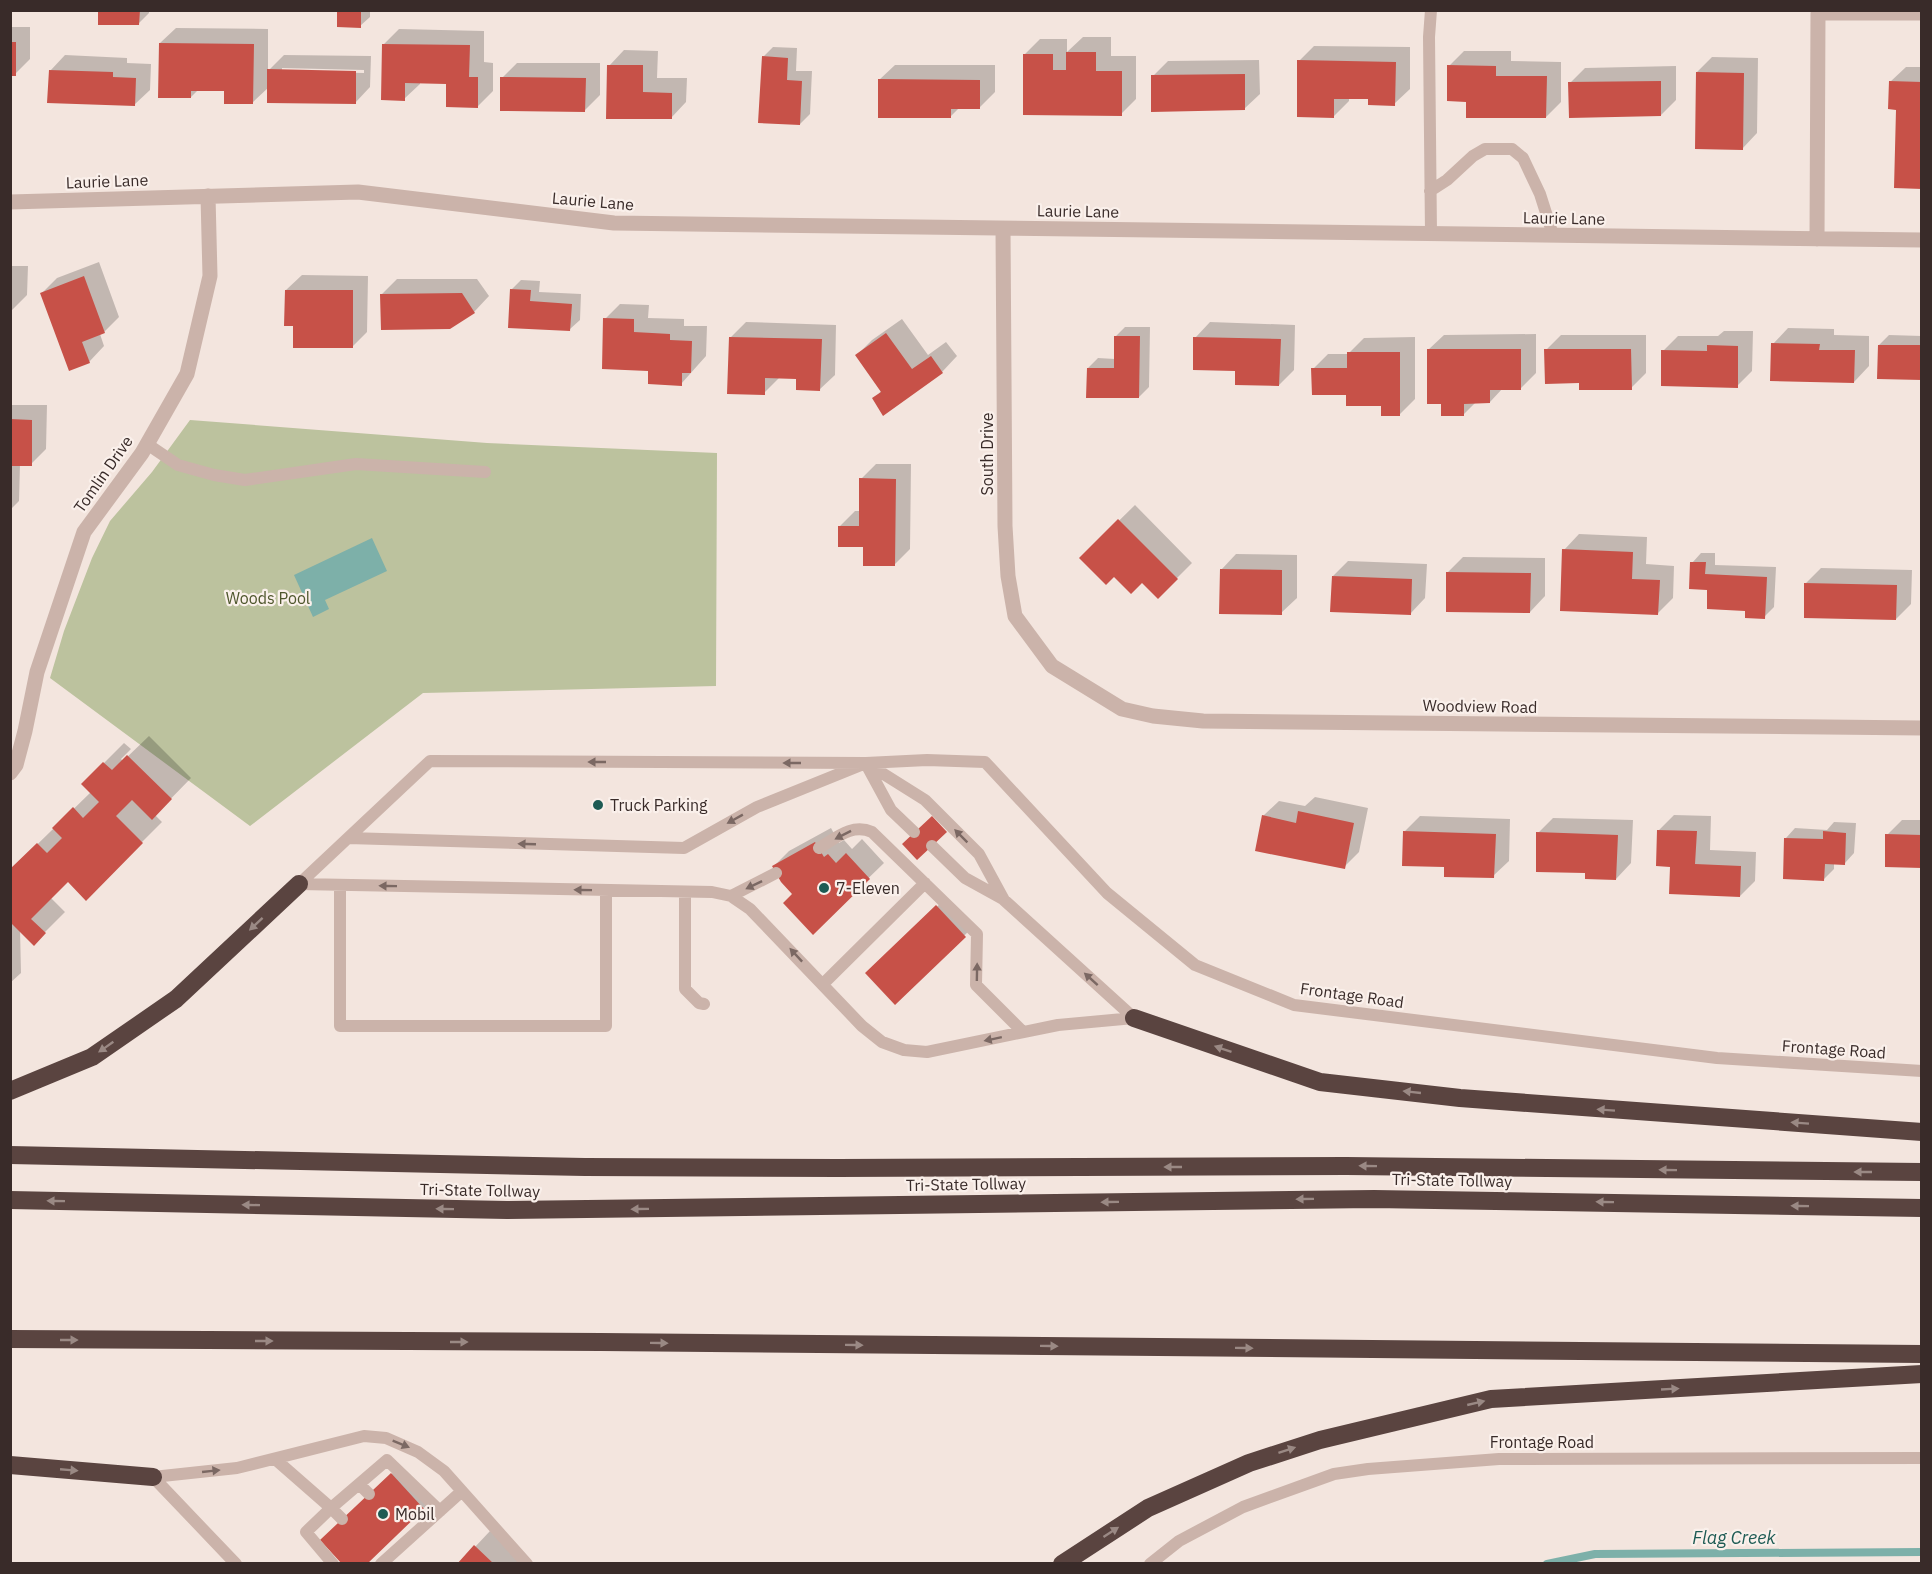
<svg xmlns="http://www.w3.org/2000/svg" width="1932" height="1574" font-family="'IBM Plex Sans',sans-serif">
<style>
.green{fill:#bcc29e}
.water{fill:#7db0a9}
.shadow{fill:#0003;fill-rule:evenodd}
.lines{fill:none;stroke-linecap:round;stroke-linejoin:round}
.stream{stroke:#7db0a9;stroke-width:8}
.building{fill:#c75148}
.service{stroke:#cbb3aa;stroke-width:12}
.minor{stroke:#cbb3aa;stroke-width:15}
.motorway{stroke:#5a4440;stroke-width:18}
.oneway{fill:#7b6863}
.oneway2{fill:#9a8984}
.poi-dot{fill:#1e5b54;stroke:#faf0eb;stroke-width:2}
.labels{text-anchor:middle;stroke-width:4.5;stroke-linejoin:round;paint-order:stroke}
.street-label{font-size:16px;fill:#392b29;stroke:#faf0eb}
.park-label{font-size:16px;fill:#4f572d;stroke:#faf0eb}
.poi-label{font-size:16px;fill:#392b29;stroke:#faf0eb;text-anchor:start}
.water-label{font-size:18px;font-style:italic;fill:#1e5b54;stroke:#faf0eb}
</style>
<rect width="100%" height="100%" fill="#f3e5de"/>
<path class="green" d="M190,420L487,443L717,453L716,686L423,693L250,826L50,678L64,631L92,558L110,521L152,472Z"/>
<path class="water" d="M372,538L387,571L325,600L329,609L313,617L294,575Z"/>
<path class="shadow" d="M100,10H149V13L139,23Z
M338,10H370V17L360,26Z
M10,27H30V59L15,74H10Z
M176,28L268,29V71L284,55L371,56L370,87L355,103L269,87L252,103L226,90H198L191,97L160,43ZM282,68L364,70V73L282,71Z
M399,29L484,31V62L493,63V91L478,106L448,82H420V84L404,99L384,44Z
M1083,37H1111V56H1136V99L1121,114L1025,54L1040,39H1067V52Z
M1314,46L1410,47V89L1394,104L1369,98L1349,97V101L1334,116L1299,61Z
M773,47L797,48L796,71H812L810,114L800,124L763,57Z
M624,50L658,51L657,78H687L686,102L671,118L609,66Z
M1464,51H1511V61L1561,62V102L1546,117L1467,100L1449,66Z
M65,55L127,58V63L151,64L150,90L134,105L50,71Z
M1712,57L1758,58L1757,133L1742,149L1697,72Z
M1259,60L1260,94L1244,109L1153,76L1168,61Z
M517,63H600V95L585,110L502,78Z
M895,65H995V92L980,107H960L950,117L879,80Z
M1676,66V100L1661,115L1570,83L1585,68Z
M1906,67H1922V187L1890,82Z
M99,262L119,317L104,332L100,334L104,346L89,362L42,293L57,278Z
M10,266H28L27,295L12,310H10Z
M302,275L368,276L367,332L352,347L295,325L286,290Z
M397,279H477L489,296L474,312L382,294Z
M521,280L540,281L539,292L581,294L580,320L570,329L511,290Z
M620,304L649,305L648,318L684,319V326H707L706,356L681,384L649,369L605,319Z
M902,319L928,355L946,342L957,356L942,372L874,399L882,390L857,355L872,340Z
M746,322L836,325L835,375L819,390L798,378L780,377L764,393L731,337Z
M1210,322L1295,325L1294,370L1279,385L1236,370L1195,338Z
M1125,327H1150L1149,387L1139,397L1088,368L1098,358L1115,359V337Z
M1788,328L1834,329V335L1869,336V366L1854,382L1773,344Z
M1724,331H1753L1752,371L1737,386L1663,351L1678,336H1718Z
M1536,334V373L1521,388H1503L1490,402H1476L1463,415L1442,403L1428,350L1444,335Z
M1561,335H1646V373L1631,388L1581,382L1546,350Z
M1889,335L1922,336V378L1879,345Z
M1415,337V399L1400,414L1383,405L1348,393L1313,369L1328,354H1348L1364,338Z
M10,405H47L46,449L31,464H20L19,501L10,510Z
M876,464H911L910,549L895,564L865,546L840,526L855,511H860L861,479Z
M1135,505L1192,563L1158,597L1142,581L1114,575L1081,558Z
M1579,534L1647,537L1646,564L1674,566L1673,598L1657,614L1564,550Z
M1701,553H1715V565L1776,567L1774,607L1764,617L1709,588L1692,563Z
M1236,554L1297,555V598L1281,613L1221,570Z
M1463,557L1545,558V596L1530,612L1448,572Z
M1348,561L1427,564L1425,598L1410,614L1333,576Z
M1821,568L1912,570L1911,604L1896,619L1806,583Z
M149,736L191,778L155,815L162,822L86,898L68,880L50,897L65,912L34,943L20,929L21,973L10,983V871L91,792L83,784L124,743L131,749L121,759L123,761Z
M1315,797L1368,808L1359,852L1344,867L1263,816L1279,801L1305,806Z
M1674,815L1711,816L1710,850L1756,852L1755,881L1740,896L1672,865L1659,830Z
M1420,816L1510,819L1509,861L1493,876L1446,866L1405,831Z
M1553,818L1633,820L1631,863L1616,879L1538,833Z
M1902,820H1922V867L1887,835Z
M1834,822L1856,823L1854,853L1845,863H1834V869L1824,879L1786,838L1795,828L1827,830Z
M831,828L839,843L844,840L852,849L862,839L884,863L813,932L793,894L774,866L789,851Z
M942,902L969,931L895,1002L868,973Z
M396,1470L428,1504L365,1564L322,1541Z
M490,1531L520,1559L516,1564H459Z"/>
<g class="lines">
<path class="stream" d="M1547,1564L1595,1554L1922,1552"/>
</g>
<path class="building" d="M98,10H140L139,25H98Z
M337,10H361V28L337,27Z
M10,42H16V76H10Z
M159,43L254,44L253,104H224V91H191V98H158Z
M382,44L470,45L469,77H478V108L446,107V84L405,83V101L381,100Z
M1066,52H1096V71H1122V116L1023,115V54H1053V70H1066Z
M762,56L788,58L787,80L802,81L800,125L758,123Z
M1297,60L1396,62L1395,106L1368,105V99H1334V118L1297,117Z
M607,65H643V92L672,93V119H606Z
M1447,65L1496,66V76H1547L1546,118H1466V102L1447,101Z
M267,69L356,71V104L267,103Z
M49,70L113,72V77L136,78L135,106L47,103Z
M1696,72L1744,73L1743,150L1695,149Z
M1245,74V110L1151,112V75Z
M500,77L586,78L585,112L500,111Z
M878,79L980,80V109H951V118H878Z
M1661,81V116L1569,118L1568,82Z
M1889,81L1922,82V189L1894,188L1896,110L1888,109Z
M84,276L105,333L82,342L90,363L69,371L40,293Z
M510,289L531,290L530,301L572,304L570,331L508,328Z
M285,290H353V348H293V326H284Z
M462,293L475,313L450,329L381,330L380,294Z
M603,318L634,319V332L670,334V340L692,341L691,373H682V386L648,384V371L602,369Z
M886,333L912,369L931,356L943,373L883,416L872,398L881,392L855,355Z
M1114,336H1140L1139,398H1086L1087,368H1114Z
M729,337L822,339L820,391L796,390V379L765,378V395L727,394Z
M1193,337L1281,339L1279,386L1235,385V371L1193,370Z
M1771,343L1820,344L1819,350H1855L1854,383L1770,381Z
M1707,345L1738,346V388L1661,386V350L1707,351Z
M1878,345H1922V380L1877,379Z
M1427,349H1521V390H1490V403L1464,404V416H1441V404H1427Z
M1544,349H1631L1632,390H1579V383L1545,384Z
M1347,352H1400V416H1381V406H1346V395H1312L1311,368H1347Z
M10,419L32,420V466H10Z
M859,478L896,479L895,566H863V547H838V526H859Z
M1118,519L1178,579L1158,599L1142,583L1131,594L1114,577L1106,585L1079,558Z
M1562,549L1633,552L1632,579L1660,580L1658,615L1560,611Z
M1690,562H1706L1705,574L1767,577L1765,619L1745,618V611L1707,609V590L1689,589Z
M1220,569L1282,570V615L1219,614Z
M1446,572L1531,573L1530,613L1446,612Z
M1332,576L1412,579L1411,615L1330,612Z
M1804,583L1897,585L1896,620L1804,618Z
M127,755L172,799L152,820L132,800L116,816L143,843L86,901L68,882L31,919L46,933L34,946L10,922V869L37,843L47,853L62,838L52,828L73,807L83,818L99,802L81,784L103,762L112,770Z
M1298,811L1354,823L1345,869L1255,851L1262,815L1296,823Z
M932,816L947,832L917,860L902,844Z
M1657,830L1697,831L1695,864L1741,866L1740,897L1669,894L1670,867L1656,866Z
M1403,831L1496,834L1494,878L1444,877V867L1402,866Z
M1823,831L1846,833L1845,865L1825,864L1824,881L1783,879L1784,838L1823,839Z
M1536,832L1618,835L1616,880L1585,879V873L1536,872Z
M1885,834L1922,835V868L1885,867Z
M815,842L824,857L828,854L836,863L846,853L870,879L813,935L783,903L792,894L781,882L772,866Z
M936,905L966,937L895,1005L865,973Z
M391,1473L424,1509L367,1564H342L320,1540Z
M474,1545L494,1564H457Z"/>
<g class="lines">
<path class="service" d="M1430,191L1447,180L1473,156L1485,149H1512L1523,158L1540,194L1553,235
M1431,234L1429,37L1431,10
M147,444L178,465L214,475L245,480L356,464L485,472
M866,764L891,810L914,832
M348,838L684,848L757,807L866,763L927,760L985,762L1107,893L1195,965L1294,1005L1717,1058L1922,1071
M932,846L965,878L1003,899
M819,848C836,838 852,823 872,832L977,934L976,985L1023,1032
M299,884L430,761L866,763L925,800L979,854L1004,900L1134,1018
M299,884L712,892L731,896L750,909L862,1026L882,1042L904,1050L927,1052L1058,1025L1134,1018
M340,885V1026H606V890
M685,892V989L699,1003L704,1004
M731,896L776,873
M823,984L925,883
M275,1459L331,1508L387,1460L440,1511
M153,1477L237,1468L364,1436L386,1438L418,1452L444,1471L527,1564
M153,1477L236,1564
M359,1484L369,1494
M333,1564L306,1532L331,1508L342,1519
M381,1564L462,1491
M1150,1564L1179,1541L1243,1507L1334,1474L1368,1469L1499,1459L1922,1458"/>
<path class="minor" d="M10,202L358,192L614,223L1922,240
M1003,229L1005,526L1008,576L1015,616L1052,666L1122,709L1153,716L1203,721L1922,728
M1817,239L1818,13H1922
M10,773L16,765L25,731L37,672L84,532L142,453L187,374L210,276L208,196"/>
<path class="motorway" d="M1134,1018L1320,1082L1460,1098L1922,1132
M10,1091L92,1057L176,999L299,884
M10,1155L585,1167L838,1168L1346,1166L1922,1172
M10,1200L507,1210L1374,1199L1922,1208
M10,1339L601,1342L1922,1354
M10,1465L153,1477
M1062,1564L1148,1508L1249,1463L1320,1440L1491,1399L1922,1374"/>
</g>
<defs><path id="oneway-solid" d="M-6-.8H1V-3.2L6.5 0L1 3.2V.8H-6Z" transform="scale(1.5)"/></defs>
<g class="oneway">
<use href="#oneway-solid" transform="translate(597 762) rotate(-180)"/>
<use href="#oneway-solid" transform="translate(792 763) rotate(-180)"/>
<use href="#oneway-solid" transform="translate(735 819) rotate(151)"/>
<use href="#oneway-solid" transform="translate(843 835) rotate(153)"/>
<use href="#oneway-solid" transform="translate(961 836) rotate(-135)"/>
<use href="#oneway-solid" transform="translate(527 844) rotate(-178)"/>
<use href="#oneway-solid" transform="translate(754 885) rotate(154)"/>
<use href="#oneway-solid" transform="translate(388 886) rotate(-179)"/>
<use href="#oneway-solid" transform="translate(583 890) rotate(-179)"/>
<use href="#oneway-solid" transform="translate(796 955) rotate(-133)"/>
<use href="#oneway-solid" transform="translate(977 972) rotate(-89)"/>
<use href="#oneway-solid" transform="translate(1091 979) rotate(-138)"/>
<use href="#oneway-solid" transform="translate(993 1039) rotate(168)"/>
<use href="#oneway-solid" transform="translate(401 1444) rotate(22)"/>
<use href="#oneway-solid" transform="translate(211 1471) rotate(-6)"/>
</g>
<g class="oneway2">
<use href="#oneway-solid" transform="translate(256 924) rotate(137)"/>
<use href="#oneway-solid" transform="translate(106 1047) rotate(145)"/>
<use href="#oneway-solid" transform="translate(1223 1049) rotate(-161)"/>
<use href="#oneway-solid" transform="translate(1412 1092) rotate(-174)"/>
<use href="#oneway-solid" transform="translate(1606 1110) rotate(-176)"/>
<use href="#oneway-solid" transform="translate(1800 1123) rotate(-176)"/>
<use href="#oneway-solid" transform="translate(1368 1166) rotate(-179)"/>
<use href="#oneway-solid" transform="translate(1173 1167) rotate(180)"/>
<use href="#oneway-solid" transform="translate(1668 1170) rotate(-179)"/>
<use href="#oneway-solid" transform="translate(1863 1172) rotate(-180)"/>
<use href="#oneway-solid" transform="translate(1305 1199) rotate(179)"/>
<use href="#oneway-solid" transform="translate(56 1201) rotate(-179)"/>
<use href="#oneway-solid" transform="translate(1110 1202) rotate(179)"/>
<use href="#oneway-solid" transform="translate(1605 1202) rotate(-179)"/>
<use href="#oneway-solid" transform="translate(251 1205) rotate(-179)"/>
<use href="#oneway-solid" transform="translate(1800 1206) rotate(-179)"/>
<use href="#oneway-solid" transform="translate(445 1209) rotate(-179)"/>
<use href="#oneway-solid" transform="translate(640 1209) rotate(179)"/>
<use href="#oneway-solid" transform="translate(69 1340)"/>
<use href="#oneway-solid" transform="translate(264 1341)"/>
<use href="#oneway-solid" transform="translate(459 1342)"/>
<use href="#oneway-solid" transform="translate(659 1343) rotate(1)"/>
<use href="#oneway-solid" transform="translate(854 1345) rotate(1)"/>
<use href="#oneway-solid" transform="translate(1049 1346) rotate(1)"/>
<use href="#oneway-solid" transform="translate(1244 1348) rotate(1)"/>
<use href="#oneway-solid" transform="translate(1670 1389) rotate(-3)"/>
<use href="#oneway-solid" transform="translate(1476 1403) rotate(-13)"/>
<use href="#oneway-solid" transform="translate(1287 1450) rotate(-18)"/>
<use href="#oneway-solid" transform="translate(69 1470) rotate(5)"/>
<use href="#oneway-solid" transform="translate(1111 1532) rotate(-33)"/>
</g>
<g class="poi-dot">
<circle cx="598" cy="805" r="6"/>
<circle cx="824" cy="888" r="6"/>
<circle cx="383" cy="1514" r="6"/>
</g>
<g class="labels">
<g class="street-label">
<text transform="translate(107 181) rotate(-2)" y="6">Laurie Lane</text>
<text transform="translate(593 201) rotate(5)" y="6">Laurie Lane</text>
<text transform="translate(1078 211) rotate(1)" y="6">Laurie Lane</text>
<text transform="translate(1564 218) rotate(1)" y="6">Laurie Lane</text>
<text transform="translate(987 454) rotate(-90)" y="6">South Drive</text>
<text transform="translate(103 474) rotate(-55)" y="6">Tomlin Drive</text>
<text transform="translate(1480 706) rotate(1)" y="6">Woodview Road</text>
<text transform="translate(1352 995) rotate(8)" y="6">Frontage Road</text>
<text transform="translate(1834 1049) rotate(4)" y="6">Frontage Road</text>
<text transform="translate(1452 1180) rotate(1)" y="6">Tri-State Tollway</text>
<text transform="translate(966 1184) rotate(-1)" y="6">Tri-State Tollway</text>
<text transform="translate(480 1190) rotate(1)" y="6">Tri-State Tollway</text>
<text x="1542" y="1448">Frontage Road</text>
</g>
<g class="park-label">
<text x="268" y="604">Woods Pool</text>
</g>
<g class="poi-label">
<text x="610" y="811">Truck Parking</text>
<text x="836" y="894">7-Eleven</text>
<text x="395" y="1520">Mobil</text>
</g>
<g class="water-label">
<text x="1734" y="1544">Flag Creek</text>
</g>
</g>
<rect width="1932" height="1574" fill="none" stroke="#392b29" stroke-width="24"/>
</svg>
